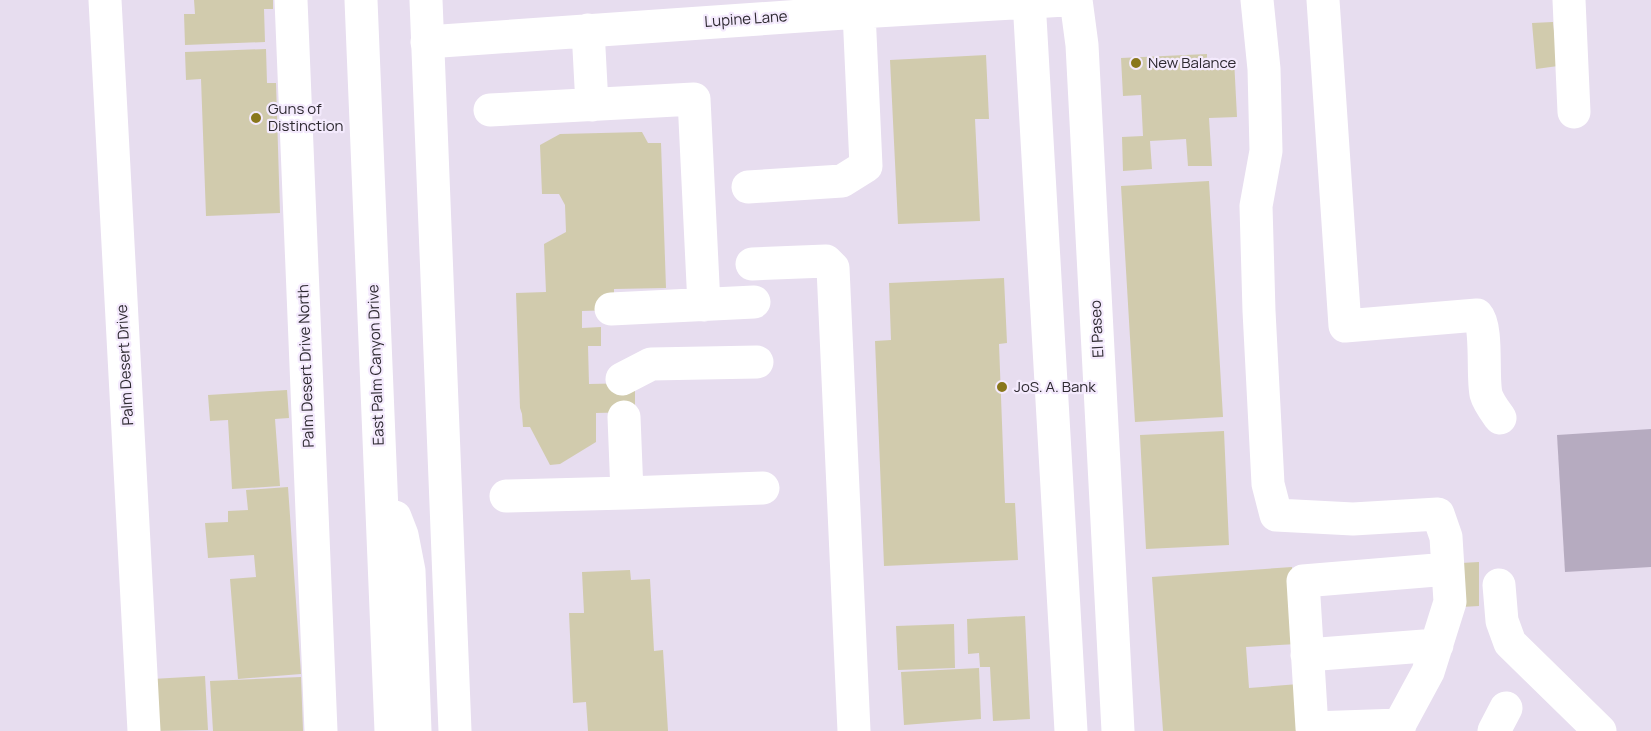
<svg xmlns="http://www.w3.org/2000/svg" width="1651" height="731" font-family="Manrope,sans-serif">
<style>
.green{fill:#b6abc0}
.building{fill:#d1cbad}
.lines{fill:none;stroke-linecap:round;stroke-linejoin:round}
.minor{stroke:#fff;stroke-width:33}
.major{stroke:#fff;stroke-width:33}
.poi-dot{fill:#89771c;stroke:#f4eafd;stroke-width:2}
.labels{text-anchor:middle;stroke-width:4.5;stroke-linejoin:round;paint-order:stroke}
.street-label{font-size:15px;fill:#2d2930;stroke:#f4eafd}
.poi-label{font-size:15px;fill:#2d2930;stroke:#f4eafd;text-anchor:start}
</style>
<rect width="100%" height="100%" fill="#e7ddef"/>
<path class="green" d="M1651,429V567L1565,572L1557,435Z"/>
<path class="building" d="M194,0H273V9H264L265,42L185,45L184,14H195Z
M1553,22L1558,66L1536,69L1532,23Z
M266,49L267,83H276L280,213L206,216L201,79L186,80L185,52Z
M1207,54V61L1234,59L1237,117L1209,118L1212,166H1188L1186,139L1150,141L1152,169L1123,171L1122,137L1143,136L1141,95L1123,96L1121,58Z
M986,55L989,119H975L980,221L898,224L890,60Z
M642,132L648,143H661L666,288L614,289V310L582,311V328L601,327V346H588L589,384L635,383V412L596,413V442L560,464L550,465L530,427H523L522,414L520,408L516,293L546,292L544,244L566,232L565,205L559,194H542L540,145L560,134Z
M1209,181L1223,417L1135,422L1121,186Z
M1004,278L1007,343L999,344L1005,503H1015L1018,560L884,566L875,341L891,340L889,283Z
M287,390L289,418L275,419L280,486L232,489L228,420L210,421L208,395Z
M1224,431L1229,545L1146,549L1140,435Z
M288,487L301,674L238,679L230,579L256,577L254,555L208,558L205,523L228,522V511L248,510L246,490Z
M1479,562V606L1461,607V563Z
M1292,567L1297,644L1246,647L1249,688L1299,684L1303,731H1163L1152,577Z
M630,570L631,580L650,579L654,651L663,650L668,731H588L586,702L573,703L569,613H584L582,572Z
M1025,616L1030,719L993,721L990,667H980L979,653L968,654L967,619Z
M954,624L955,668L898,670L896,626Z
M979,668L981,719L904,725L901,672Z
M205,676L208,730L155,731L152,679Z
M301,677L303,731H213L210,681Z"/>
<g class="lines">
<path class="minor" d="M105,0L144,731
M291,0L321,731
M1029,0L1071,731
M1076,0L1082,45L1118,731
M1257,0L1264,69L1266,151L1256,206L1259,311L1268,484L1276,515L1353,519L1438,514L1446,537L1450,602L1428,672L1396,731
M1323,0L1345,326L1477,315C1488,327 1482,375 1486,394C1488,402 1495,411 1500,418
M1569,0L1574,112
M588,30L592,105
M427,42L859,12L1065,0
M490,110L694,99L704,305
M748,187L842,181L866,166L859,12
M752,264L826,261L833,268L854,731
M611,309L754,302
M622,379L651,364L757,362
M624,417L627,493L763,488
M506,496L627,493
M1499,585L1502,621L1510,643L1600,731
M1307,655L1437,645
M1400,725L1312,728L1303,581L1448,569
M1494,731L1506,708"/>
<path class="major" d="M361,0L391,731
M426,0L455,731
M395,517L402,535L409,571L415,731"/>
</g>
<g class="poi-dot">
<circle cx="1136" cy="63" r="6"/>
<circle cx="256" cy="118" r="6"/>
<circle cx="1002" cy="387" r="6"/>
</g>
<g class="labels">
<g class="street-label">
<text transform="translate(746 19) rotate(-4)" y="5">Lupine Lane</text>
<text transform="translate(1097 329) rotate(-93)" y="5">El Paseo</text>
<text transform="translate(125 365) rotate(-93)" y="5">Palm Desert Drive</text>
<text transform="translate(376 365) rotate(-92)" y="5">East Palm Canyon Drive</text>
<text transform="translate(306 366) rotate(-92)" y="5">Palm Desert Drive North</text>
</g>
<g class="poi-label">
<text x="1148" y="68">New Balance</text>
<text x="268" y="114">Guns of<tspan x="268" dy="17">Distinction</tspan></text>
<text x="1014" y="392">JoS. A. Bank</text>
</g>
</g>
</svg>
